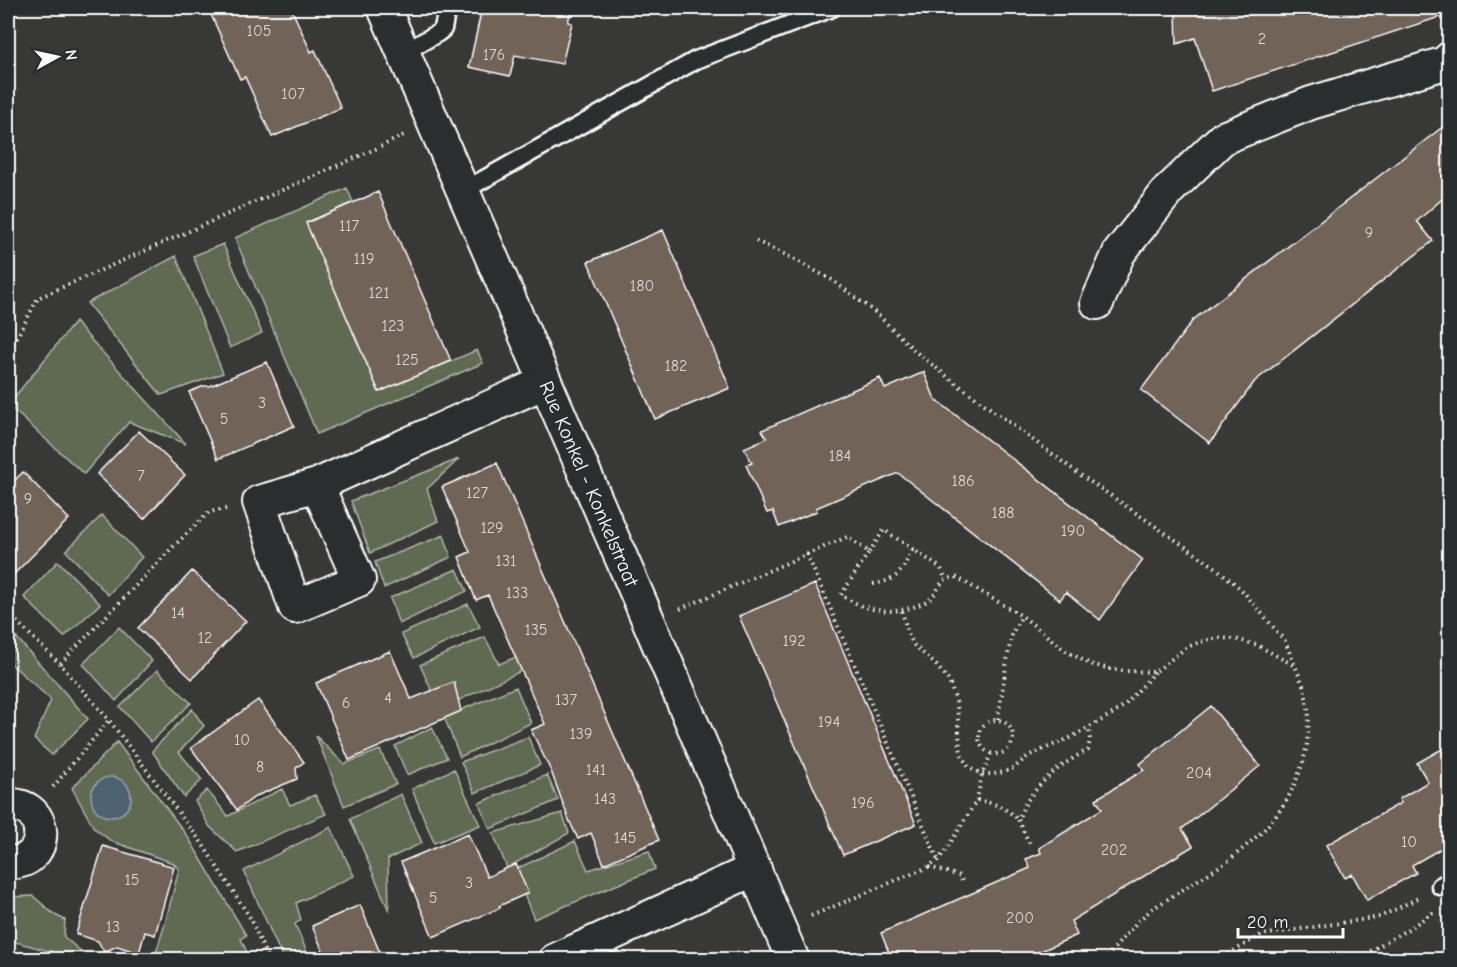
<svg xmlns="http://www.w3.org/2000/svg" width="1457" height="967" font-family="'Comic Neue',sans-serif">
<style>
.green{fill:#606b52;stroke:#b0b5a8;stroke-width:1.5}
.water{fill:#4d6472;stroke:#94a2aa;stroke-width:1.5}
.building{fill:#716458;stroke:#fff;stroke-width:1.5}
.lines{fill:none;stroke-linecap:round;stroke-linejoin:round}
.lane-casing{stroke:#fff;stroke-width:21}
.street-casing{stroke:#fff;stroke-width:36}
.path{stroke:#fff;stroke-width:4;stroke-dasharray:1.5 4.5;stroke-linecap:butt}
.lane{stroke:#2a2d2e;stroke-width:16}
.street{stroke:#2a2d2e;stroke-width:32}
.labels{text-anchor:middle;stroke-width:6;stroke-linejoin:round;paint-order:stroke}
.number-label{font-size:16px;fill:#dcd8d5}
.street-label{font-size:20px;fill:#fff;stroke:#2a2d2e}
</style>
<rect width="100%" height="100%" fill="#383836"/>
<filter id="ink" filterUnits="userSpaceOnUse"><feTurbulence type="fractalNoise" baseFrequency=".0167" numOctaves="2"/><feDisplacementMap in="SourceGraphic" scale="12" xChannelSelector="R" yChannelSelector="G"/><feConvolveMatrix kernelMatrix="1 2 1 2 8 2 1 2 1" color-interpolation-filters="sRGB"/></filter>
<g filter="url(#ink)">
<path class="green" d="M347,188L353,202L306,223L379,392L477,350L483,363L317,434L235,238Z
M223,244L262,333L230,348L193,256Z
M176,256L223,373L161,395L87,303Z
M75,322L186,444L129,422L84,474L8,405Z
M459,459L427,489L438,521L370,553L351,501Z
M102,515L142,557L108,595L66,551Z
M444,535L451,557L384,588L375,562Z
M58,561L100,604L64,637L24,597Z
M457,569L467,591L399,624L390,598Z
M468,604L480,627L414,658L401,634Z
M119,627L152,661L116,701L83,664Z
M10,630L88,719L52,755L34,739L51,700L8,661V633Z
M485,637L499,664L560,639L564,651L440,709L420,665Z
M157,670L191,703L151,742L120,707Z
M516,687L531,723L460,757L444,717Z
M192,709L204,726L179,752L202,780L184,797L152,751Z
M432,727L447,758L407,775L395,746Z
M316,736L344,764L380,750L396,784L344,806Z
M528,737L540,765L475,793L461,762Z
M117,742L188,837L246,935L241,939L250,959H154L166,920L179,869L173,863L111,841L94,828L72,788Z
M454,769L480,825L434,843L412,789Z
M547,775L558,800L490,829L479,803Z
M282,789L290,805L315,795L326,814L237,852L210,827L195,801L207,790L228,816Z
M401,794L422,843L388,859L389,911L350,819Z
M562,813L569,833L507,868L493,833Z
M331,827L354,876L296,903L301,920L295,924L310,959H283L244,871Z
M575,841L588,870L649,851L655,869L534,919L514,870Z
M33,896L55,915L65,920L64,937L90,959H79L8,940V897Z"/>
<path class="water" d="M91 797a20 20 0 1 1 40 0a20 20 0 1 1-40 0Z"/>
<path class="building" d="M208,8H291L311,52L315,50L341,108L272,137L245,77L240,79Z
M482,8H572L568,22L572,23L562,64L515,55L510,76L469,67Z
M1192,8H1449V14L1212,91L1195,38L1177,44L1176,13Z
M1449,122V193L1417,221L1433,241L1255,381L1210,443L1141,390L1193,320Z
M378,192L451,361L379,392L306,223Z
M663,230L730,388L655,419L588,262Z
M267,362L294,426L218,459L189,392L204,386H210Z
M924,372L935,399L1143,560L1100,620L1066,592L1060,600L898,473L816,508L817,511L779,527L773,511L767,513L746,465L752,463L744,448L767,438L762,430L880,378L885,389Z
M139,431L185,475L144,519L97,474Z
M497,463L659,840L604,864L591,833L578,839L569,820L551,771L531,730L545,724L488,595L476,600L459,557L470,552L442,487Z
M23,472L69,519L8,580V487Z
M192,571L246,621L192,679L138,628Z
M815,584L916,824L843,855L739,616Z
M390,651L411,699L454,682L461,711L349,760L316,683Z
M258,700L304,762L296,768L297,779L256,796L237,810L191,748Z
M1211,706L1260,766L1182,829L1193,846L1071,921L1077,935L1021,960H892L881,933L1030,868L1026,859L1041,853L1039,848L1102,809L1096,799L1144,770L1140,764Z
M1449,745V844L1412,865L1416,873L1367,900L1352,874L1345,878L1326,845L1401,803L1399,799L1428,782L1417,763Z
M468,834L487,877L516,864L528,893L499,906L500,908L433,937L401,862Z
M103,846L174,867L155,935L145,932L139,953L117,946L104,952L98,941L76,934Z
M360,905L383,960H327L312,926Z"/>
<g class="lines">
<defs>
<path id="lane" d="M403,53L438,33L443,29L447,8
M463,191L696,60L832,8
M1440,886L1450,881"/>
<g id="street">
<path id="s1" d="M384,8L649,622L793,960"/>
<path d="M1097,303L1119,253L1168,191L1223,138L1311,103L1445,63L1450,58"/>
<path d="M317,485L359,580L295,607L259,502L317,485L545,382"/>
<path d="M8,805C53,803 49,867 8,862"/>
<path d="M555,960L755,869"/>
</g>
</defs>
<use href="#lane" class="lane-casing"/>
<use href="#street" class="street-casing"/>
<path class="path" d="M756,241L786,255L832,280L876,313L916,352L953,381L1082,476L1215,567L1241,589L1285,641L1303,685L1307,701L1309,717L1307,744L1303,763L1296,781L1287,800L1276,816L1263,831L1246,846L1228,861L1152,909L1139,920L1104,960
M8,354L38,298L382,146L404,135
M226,509L209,512L173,547L60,664L109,720L201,842L251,919L268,960
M869,552L884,530L941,568L945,579
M807,554L938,860
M873,584C900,580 901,571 913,549
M680,609L847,537L869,552L841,595C864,610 889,616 916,606C921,604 928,601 932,597C941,587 939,579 956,577L1022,616L1066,651L1090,664L1110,669L1125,671L1155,672L1187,647L1203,641L1219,638L1236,639L1257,645L1295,666
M902,611L908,634L914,645L936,665L949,681L957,704L960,748L963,758L969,768L982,774H994L1004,772L1014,768L1028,756L1072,737L1117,711L1124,706L1155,672
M8,613L60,664
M998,719L1006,666L1011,638L1015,627L1022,616
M979 737a17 17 0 1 1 34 0a17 17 0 1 1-34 0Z
M53,787L109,720
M977,800C996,804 1003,806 1018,819
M1029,843L1018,819C1021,814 1022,810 1024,806C1038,782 1064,762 1088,750L1090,740L1089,728
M929,867L960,876L963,883
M811,916L928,867L938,860L946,850L977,800L982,774L991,754
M1218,960L1261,935L1380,917L1418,898
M1355,960L1410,928L1435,911"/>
<use href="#lane" class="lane"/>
<use href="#street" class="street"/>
</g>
</g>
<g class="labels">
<g class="number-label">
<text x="259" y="36">105</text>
<text x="1262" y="44">2</text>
<text x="494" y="60">176</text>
<text x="293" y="99">107</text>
<text x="349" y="231">117</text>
<text x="1369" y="238">9</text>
<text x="364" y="264">119</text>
<text x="642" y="291">180</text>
<text x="379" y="298">121</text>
<text x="393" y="331">123</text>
<text x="407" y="365">125</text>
<text x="676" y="371">182</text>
<text x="262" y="408">3</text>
<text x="224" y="424">5</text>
<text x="840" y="461">184</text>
<text x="141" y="481">7</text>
<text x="963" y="486">186</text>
<text x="477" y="498">127</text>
<text x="28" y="504">9</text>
<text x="1003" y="518">188</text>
<text x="492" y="533">129</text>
<text x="1073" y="536">190</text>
<text x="506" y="566">131</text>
<text x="517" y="598">133</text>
<text x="178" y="618">14</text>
<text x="536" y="635">135</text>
<text x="205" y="643">12</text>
<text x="794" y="646">192</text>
<text x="388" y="703">4</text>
<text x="566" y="705">137</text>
<text x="346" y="708">6</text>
<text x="829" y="727">194</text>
<text x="581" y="739">139</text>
<text x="242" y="745">10</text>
<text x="260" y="772">8</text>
<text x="596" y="775">141</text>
<text x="1199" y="778">204</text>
<text x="605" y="804">143</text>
<text x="863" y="808">196</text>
<text x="625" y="843">145</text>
<text x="1409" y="847">10</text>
<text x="1114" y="855">202</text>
<text x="132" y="885">15</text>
<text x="469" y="888">3</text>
<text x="433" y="903">5</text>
<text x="1020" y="923">200</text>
<text x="113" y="932">13</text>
</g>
<g class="street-label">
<text dy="7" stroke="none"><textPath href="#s1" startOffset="518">Rue Konkel - Konkelstraat</textPath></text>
</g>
</g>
<rect width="1457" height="967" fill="none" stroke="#2a2d2e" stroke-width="30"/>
<rect x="15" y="15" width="1427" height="937" fill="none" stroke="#fff" stroke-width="2" filter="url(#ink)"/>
<g transform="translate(57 57) rotate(82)" stroke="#2a2d2e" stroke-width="4.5" paint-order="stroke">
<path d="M0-4.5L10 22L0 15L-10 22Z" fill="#ffffff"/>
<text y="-9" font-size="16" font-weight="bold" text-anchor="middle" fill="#ffffff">N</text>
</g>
<path d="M1238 928v9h105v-9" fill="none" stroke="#ffffff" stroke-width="3"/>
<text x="1247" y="928" font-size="18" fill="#ffffff" stroke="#2a2d2e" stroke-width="4.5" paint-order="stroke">20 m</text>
</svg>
